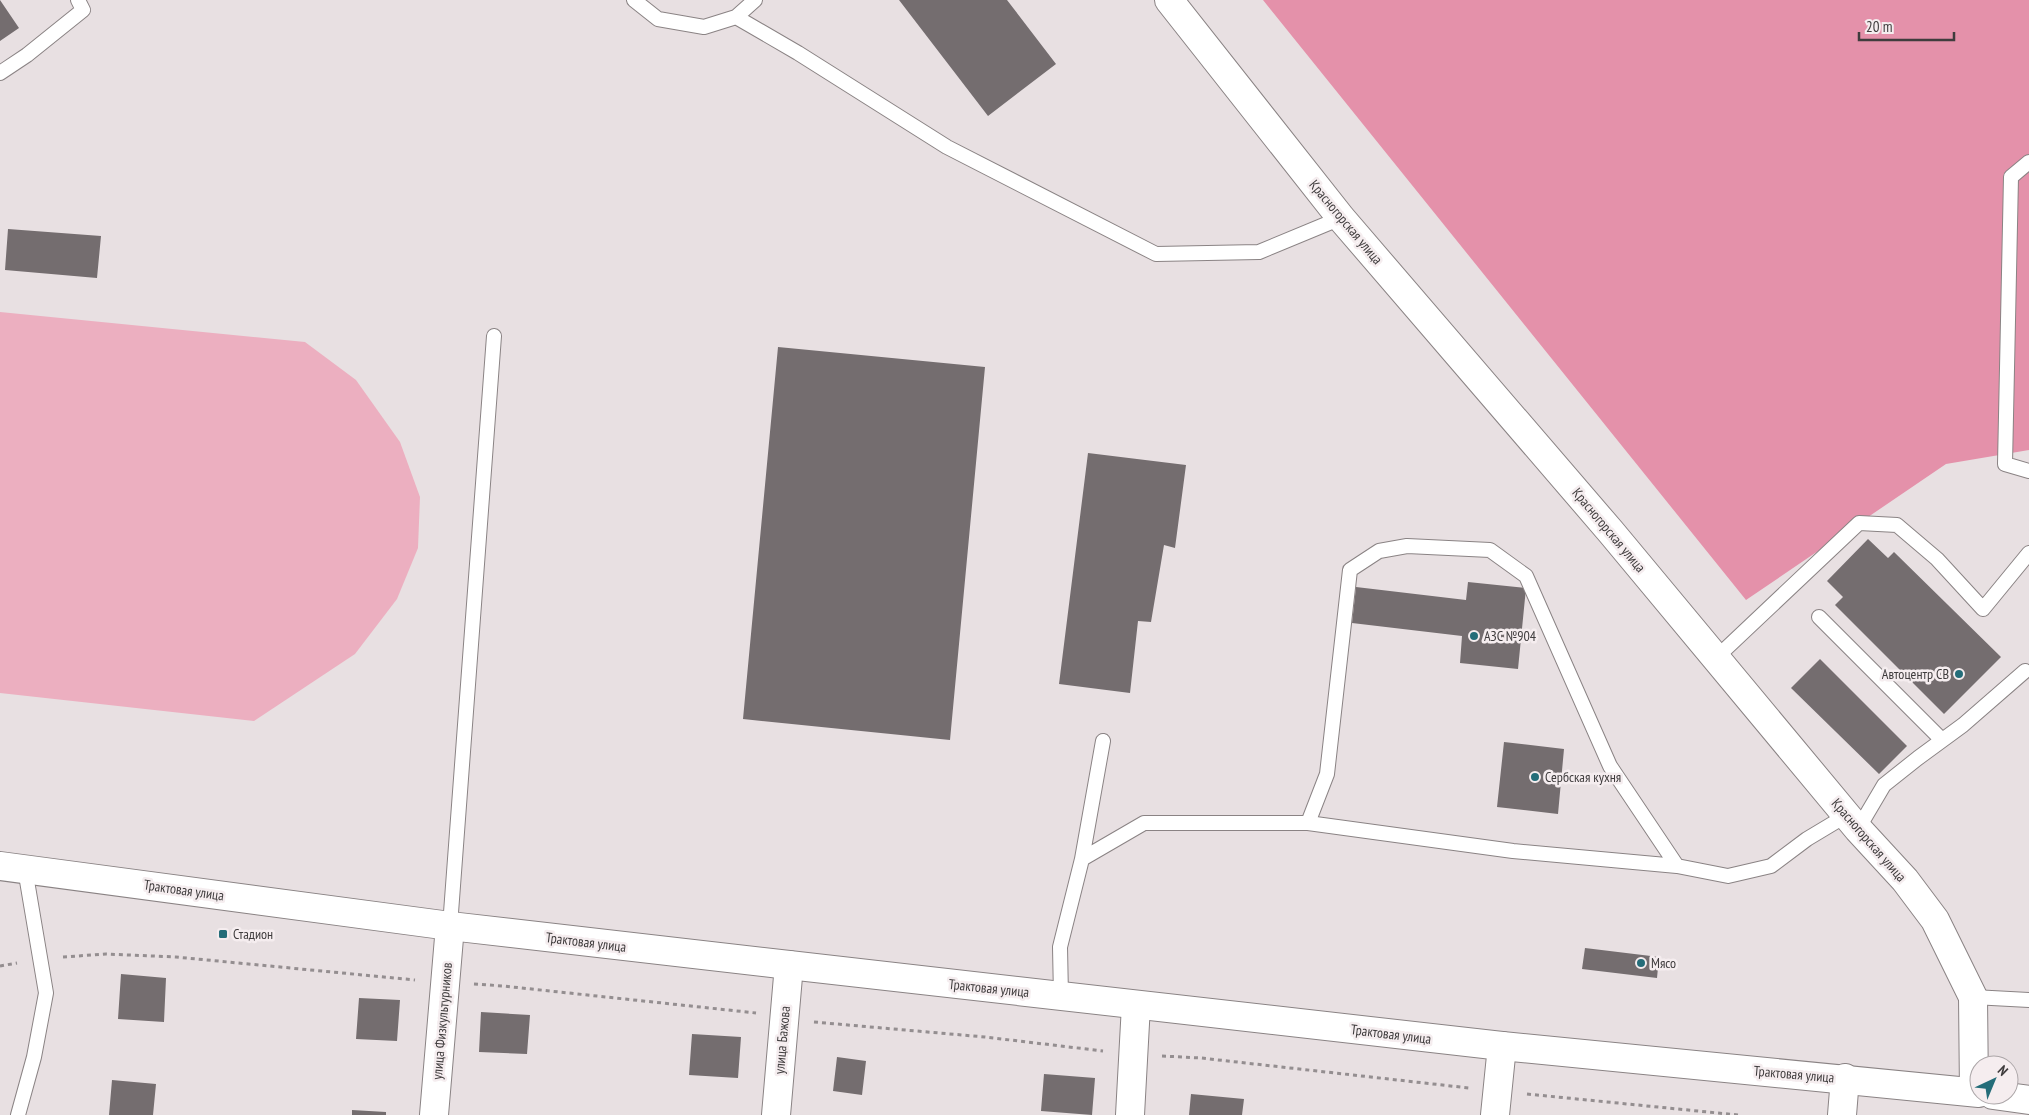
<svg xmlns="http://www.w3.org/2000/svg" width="2029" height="1115" font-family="'PT Sans Narrow',sans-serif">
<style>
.green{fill:#ecafc0}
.forest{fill:#e491aa}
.building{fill:#746d6f}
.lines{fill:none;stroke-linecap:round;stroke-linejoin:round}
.service-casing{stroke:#8a8384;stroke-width:16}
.minor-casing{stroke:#8a8384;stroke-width:30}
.tertiary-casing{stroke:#8a8384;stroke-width:30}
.primary-casing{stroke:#8a8384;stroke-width:30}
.path{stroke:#948e90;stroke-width:3;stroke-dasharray:4 4;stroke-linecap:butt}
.service{stroke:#fff;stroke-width:14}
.minor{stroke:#fff;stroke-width:28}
.tertiary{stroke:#fff;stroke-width:28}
.primary{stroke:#fff;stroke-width:28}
.poi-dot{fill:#246d79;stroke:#f5edef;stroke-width:2}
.labels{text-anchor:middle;stroke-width:5;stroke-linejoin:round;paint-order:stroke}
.street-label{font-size:14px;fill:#3f3c3d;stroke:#f5edef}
.poi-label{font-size:14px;fill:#3f3c3d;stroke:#f5edef;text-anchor:start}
</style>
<rect width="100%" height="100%" fill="#e8e0e2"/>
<path class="green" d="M0,312L305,342L356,380L400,442L420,497L418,548L397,599L355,654L254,721L0,693Z"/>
<path class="forest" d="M1263,0H2029V450L1946,464L1746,600Z"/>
<path class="building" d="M0,0L19,28L0,41Z
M899,0H1007L1056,64L988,116Z
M8,229L101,236L97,278L5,270Z
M778,347L985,367L950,740L743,719Z
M1088,453L1186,465L1175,548L1164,545L1151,622L1138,621L1130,693L1059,684Z
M1868,539L1888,558L1894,552L2001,657L1944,714L1835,605L1843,597L1827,581Z
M1468,582L1526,588L1518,669L1460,663L1462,636L1352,623L1356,587L1466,600Z
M1820,659L1907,746L1879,774L1791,688Z
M1504,742L1564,749L1558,814L1497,807Z
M1585,948L1659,957L1657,978L1582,969Z
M121,974L166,978L164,1022L118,1019Z
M359,998L400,1000L397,1041L356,1039Z
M481,1012L530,1015L527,1054L479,1052Z
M692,1034L741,1037L738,1078L689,1075Z
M837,1057L866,1061L862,1095L833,1091Z
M1044,1074L1095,1078L1092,1115L1041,1111Z
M112,1080L156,1084L153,1115H109Z
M1191,1094L1244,1099L1242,1115H1189Z
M352,1110L386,1112V1115H352Z"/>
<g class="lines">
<defs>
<path id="service" d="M634,0L658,19L704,27L736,17L798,53L947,147L1156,254L1259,252L1341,218
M736,17L755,0
M0,73L27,55L83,10L78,0
M2029,162L2011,177L2005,464L2029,471
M1819,617L1942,740
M1716,658L1859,523L1897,525L1937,559L1983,609L2029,553
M1308,823L1327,774L1350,570L1379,551L1407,546L1490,550L1526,576L1610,766L1677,866
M1858,829L1884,785L1918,758L1963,725L2025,671
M1082,859L1103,741
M450,926L494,336
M1061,996L1060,947L1082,859L1144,823H1308L1513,851L1677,866L1728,876L1771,866L1807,839L1847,815
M1973,997L2029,1000
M18,1115L34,1057L46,993L25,869"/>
<path id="minor" d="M434,1115L450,926
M776,1115L789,965
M1130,1115L1136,1005
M1495,1115L1502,1046
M1842,1115L1845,1078"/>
<path id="tertiary" d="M1169,0L1341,218L1611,532L1858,829L1905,880L1935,920L1973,997L1974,1092"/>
<path id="primary" d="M0,866L450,926L789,965L1502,1046L1979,1093
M1993,1095L2029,1100"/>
</defs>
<use href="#service" class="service-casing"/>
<use href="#minor" class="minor-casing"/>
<use href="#tertiary" class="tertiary-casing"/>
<use href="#primary" class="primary-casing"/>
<path class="path" d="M63,957L106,954L176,957L415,980
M0,966L17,963
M474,984L503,986L756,1013
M814,1022L985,1037L1103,1051
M1162,1056L1201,1058L1469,1088
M1527,1094L1738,1115"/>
<use href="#service" class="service"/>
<use href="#minor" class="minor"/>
<use href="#tertiary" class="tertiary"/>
<use href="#primary" class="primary"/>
</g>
<g class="poi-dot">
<circle cx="1474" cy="636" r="5"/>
<circle cx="1959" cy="674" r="5"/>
<circle cx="1535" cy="777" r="5"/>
<rect x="218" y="929" width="10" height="10" rx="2.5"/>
<circle cx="1641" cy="963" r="5"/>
</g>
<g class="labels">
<g class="street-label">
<text transform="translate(1346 222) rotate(50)" y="5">Красногорская улица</text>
<text transform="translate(1609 530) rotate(50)" y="5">Красногорская улица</text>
<text transform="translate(1869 840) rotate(49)" y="5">Красногорская улица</text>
<text transform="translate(184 890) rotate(8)" y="5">Трактовая улица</text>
<text transform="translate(586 942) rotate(7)" y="5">Трактовая улица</text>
<text transform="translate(989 988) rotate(6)" y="5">Трактовая улица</text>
<text transform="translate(442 1021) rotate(-85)" y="5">улица Физкультурников</text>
<text transform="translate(1391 1034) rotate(7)" y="5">Трактовая улица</text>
<text transform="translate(782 1040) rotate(-85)" y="5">улица Бажова</text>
<text transform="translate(1794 1074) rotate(5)" y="5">Трактовая улица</text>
</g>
<g class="poi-label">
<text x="1484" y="641">АЗС №904</text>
<text x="1949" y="679" text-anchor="end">Автоцентр СВ</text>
<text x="1545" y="782">Сербская кухня</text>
<text x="233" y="939">Стадион</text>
<text x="1651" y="968">Мясо</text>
</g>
</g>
<g transform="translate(1994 1080) rotate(44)"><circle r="24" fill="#f5edef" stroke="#aca6a8"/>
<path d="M0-4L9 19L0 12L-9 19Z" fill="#246d79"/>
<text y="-8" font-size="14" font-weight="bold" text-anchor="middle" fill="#3f3c3d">N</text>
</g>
<path d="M1859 32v8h95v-8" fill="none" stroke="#3f3c3d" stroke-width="2.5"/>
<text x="1866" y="32" font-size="15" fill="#3f3c3d" stroke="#f5edef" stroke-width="4" paint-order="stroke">20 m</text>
</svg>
